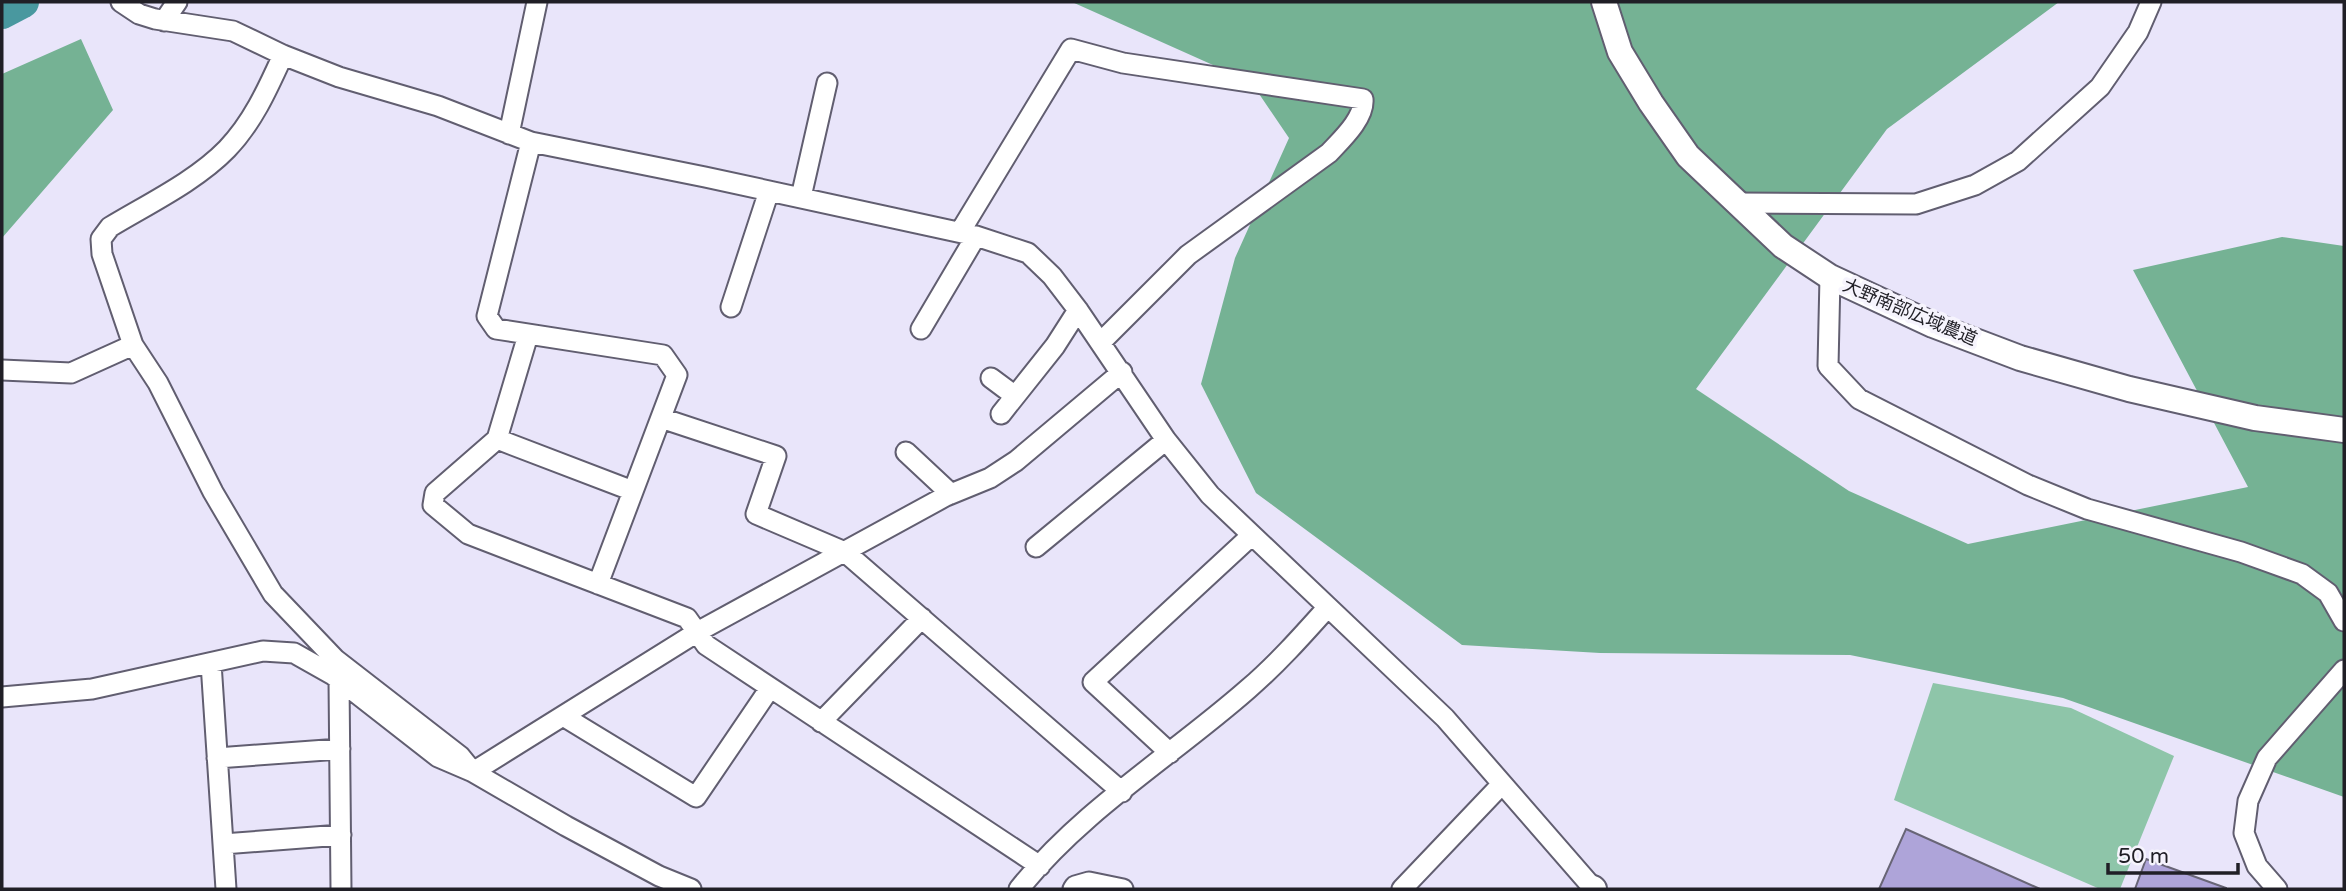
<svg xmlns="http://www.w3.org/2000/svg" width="2346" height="891" font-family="'Varela Round','Noto Sans JP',sans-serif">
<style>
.green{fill:#8ec5a9}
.forest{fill:#75b294}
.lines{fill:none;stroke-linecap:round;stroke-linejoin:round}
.river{stroke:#49989f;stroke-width:32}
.building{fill:#aea4d9;stroke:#686576;stroke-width:2}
.minor-casing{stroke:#615e70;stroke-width:23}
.tertiary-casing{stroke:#615e70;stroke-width:28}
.minor{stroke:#fff;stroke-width:19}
.tertiary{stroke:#fff;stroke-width:24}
.labels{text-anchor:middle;stroke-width:7;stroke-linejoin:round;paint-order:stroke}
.street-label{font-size:18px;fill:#201f26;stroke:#f6f4fd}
</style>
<rect width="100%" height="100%" fill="#e9e5fa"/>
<path class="green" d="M1933,683L2071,708L2174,756L2120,889H2100L1894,800Z"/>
<path class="forest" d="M1072,2H2059L1887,129L1696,389L1849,491L1968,544L2248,487L2133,270L2282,237L2344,246V797L2063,698L1850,655L1600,653L1462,645L1256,493L1201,384L1235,258L1289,138L1251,82Z
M81,39L113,110L2,238V74Z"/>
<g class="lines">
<path class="river" d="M2,13L23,2"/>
</g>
<path class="building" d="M1906,829L2040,889H1879Z
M2146,859L2226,888V889H2135Z"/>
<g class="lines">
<defs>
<path id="minor" d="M121,2L139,14L155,19L233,31L283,55L339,77L438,106L531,142L705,177L976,236L1028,253L1052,276L1078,310L1166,440L1210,495L1445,718L1593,888
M164,21L177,2
M283,55C268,88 253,122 227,149C196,181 148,204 110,227L101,239L102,254L133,345L158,383L213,492L273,594L335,659L460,756L473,772
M509,134L537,2
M531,142L487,316L496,329L663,355L677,375L598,584
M801,197L827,83
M1735,203L1916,204L1975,185L2018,161L2100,87L2138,32L2151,2
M960,232L1071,49L1123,63L1363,99C1365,118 1341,140 1329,153L1188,255L1101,342
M1830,277L1828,366L1859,399L2028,485L2087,509L2241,552L2302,574L2328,593L2344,621
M731,307L769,191
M921,329L976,236
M528,335L497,439L435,493L433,505L468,534L687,618L706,645L1040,866
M2,370L71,373L133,345
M991,378L1015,396
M1001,414L1055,346L1078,310
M661,418L776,456L756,514L845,552L1122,792
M497,439L633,491
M906,452L951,494
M1036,547L1166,440
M211,663L226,889
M339,680L341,889
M2,697L92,689L263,651L294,653L333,675L438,757L473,772L566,826L659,876L691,889
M563,716L696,797L770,688
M821,722L922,618
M1170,753L1093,682L1251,536
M217,758L340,749
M473,772L699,631L946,496L990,478L1016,461L1122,372
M223,844L341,835
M1019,889C1082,810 1173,755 1248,689C1277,664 1302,636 1327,608
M1073,889L1075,886L1089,882L1123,889
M1402,889L1502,784
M2277,889L2257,866L2244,833L2248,801L2267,758L2344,670"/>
<path id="tertiary" d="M1604,2L1620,52L1651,103L1688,156L1783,246L1830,277L1933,325L2020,358L2129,389L2255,418L2344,430
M1593,888L1594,889"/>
</defs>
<use href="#minor" class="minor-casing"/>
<use href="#tertiary" class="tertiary-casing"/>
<use href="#minor" class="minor"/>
<use href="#tertiary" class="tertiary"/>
</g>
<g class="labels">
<g class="street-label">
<text transform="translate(1910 312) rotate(23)" y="6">大野南部広域農道</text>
</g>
</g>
<rect width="2346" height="891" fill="none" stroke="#201f26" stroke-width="7"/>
<path d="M2108 863v10h130v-10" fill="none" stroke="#201f26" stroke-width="3.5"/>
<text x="2118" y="863" font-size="21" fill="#201f26" stroke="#f6f4fd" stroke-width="5" paint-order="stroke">50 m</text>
</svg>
